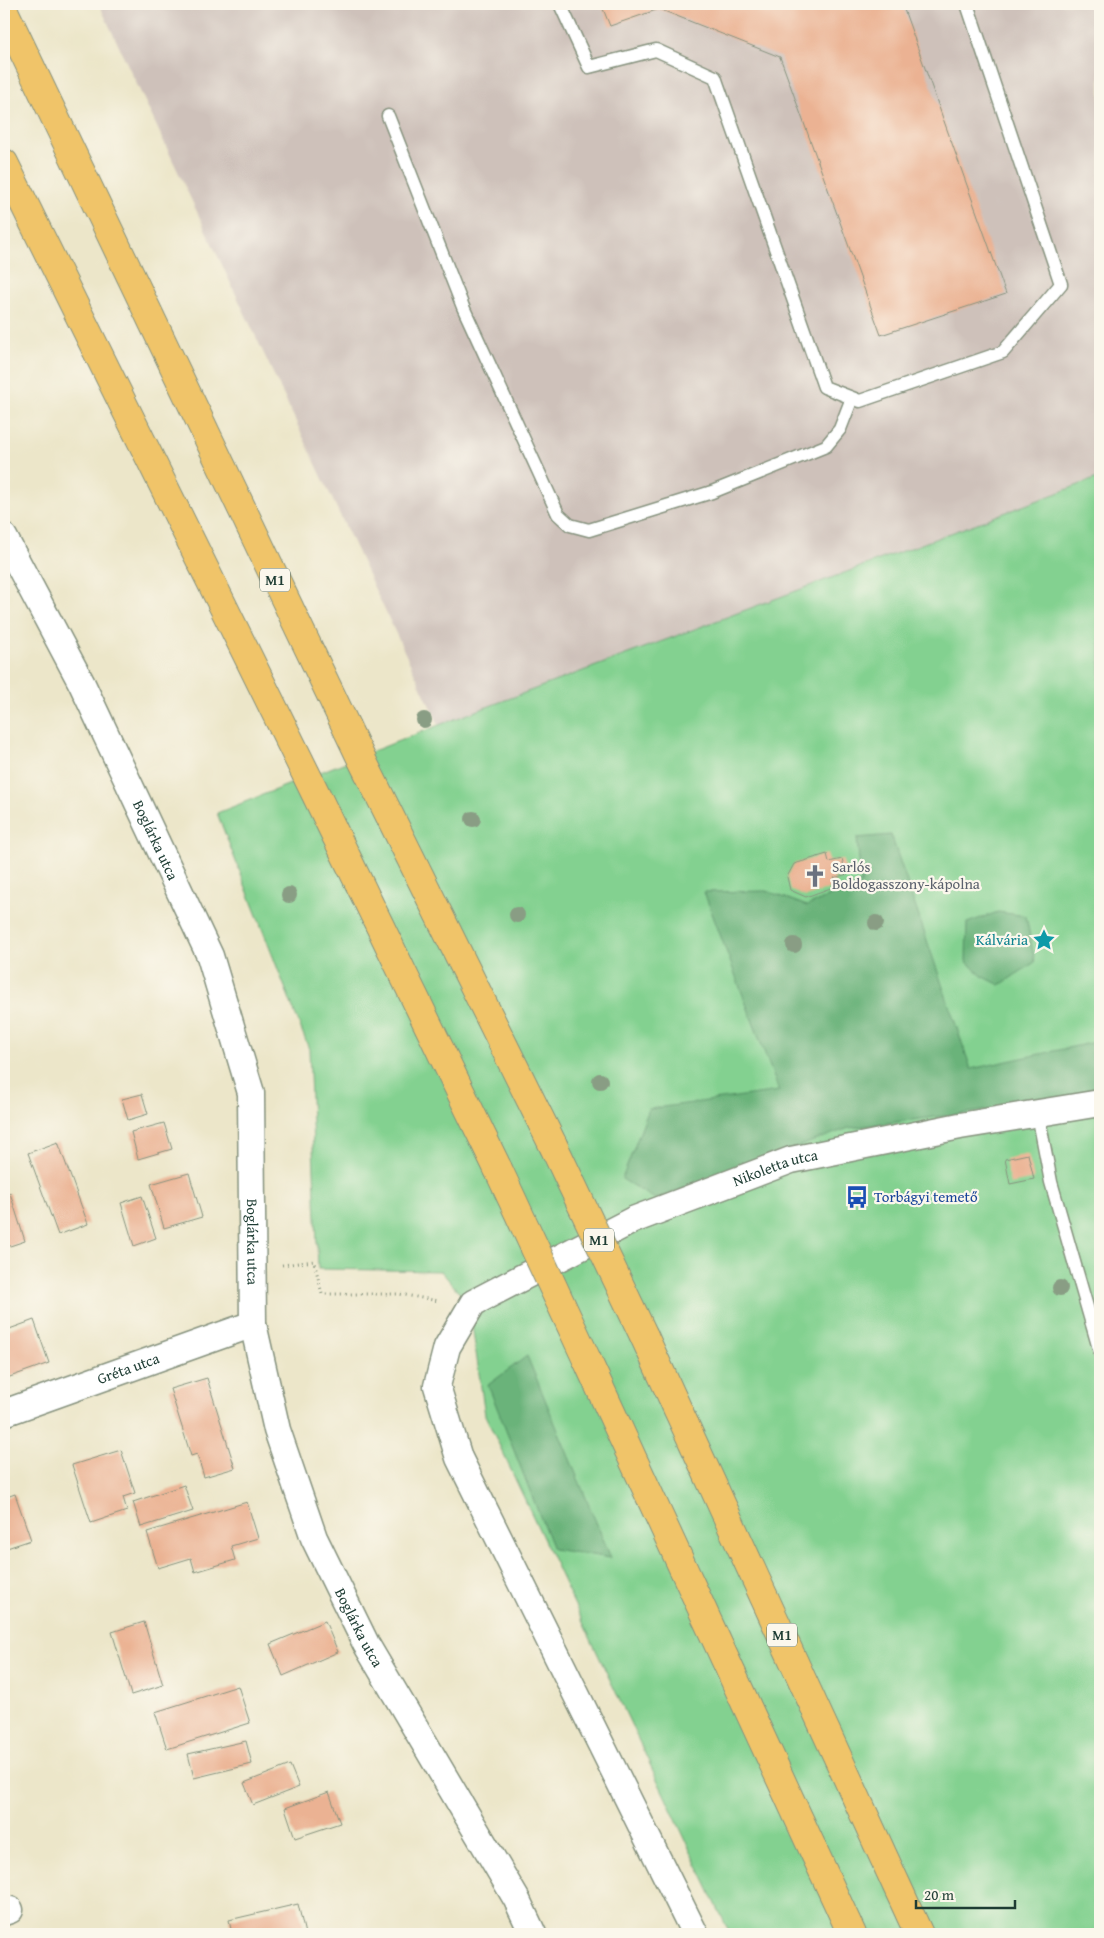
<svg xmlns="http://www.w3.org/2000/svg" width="1104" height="1938" font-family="'Gentium Book Plus',serif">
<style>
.industrial{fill:#cec1ba}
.green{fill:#83d190;stroke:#518762}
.forest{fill:#6ab37a;stroke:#447857}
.building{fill:#ebb293}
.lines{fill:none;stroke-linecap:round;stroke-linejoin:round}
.service-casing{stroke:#86927e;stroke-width:15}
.minor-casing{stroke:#86927e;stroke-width:29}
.motorway-casing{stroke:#86927e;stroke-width:30}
.path{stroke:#86927e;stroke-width:3;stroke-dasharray:1 4;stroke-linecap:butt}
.service{stroke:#fff;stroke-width:12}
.minor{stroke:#fff;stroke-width:26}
.motorway{stroke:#f0c469;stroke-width:28}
.motorway-bridge-casing{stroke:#86927e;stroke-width:30;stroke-linecap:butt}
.motorway-bridge{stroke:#f0c469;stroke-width:28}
.tree{fill:#899d84}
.labels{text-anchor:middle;stroke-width:4.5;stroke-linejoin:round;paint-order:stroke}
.shield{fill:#fbf7ec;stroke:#61756b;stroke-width:1}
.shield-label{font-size:14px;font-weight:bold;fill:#1f3d34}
.street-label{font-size:15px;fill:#1f3d34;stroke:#fbf7ec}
.worship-label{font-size:15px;fill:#5b616d;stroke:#fbf7ec;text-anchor:start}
.culture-label{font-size:15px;fill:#0d838f;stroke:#fbf7ec;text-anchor:end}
.transit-label{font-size:15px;fill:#164399;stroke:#fbf7ec;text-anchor:start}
</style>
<rect width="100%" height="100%" fill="#fbf7ec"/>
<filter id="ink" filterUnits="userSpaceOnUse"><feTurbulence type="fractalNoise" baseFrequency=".02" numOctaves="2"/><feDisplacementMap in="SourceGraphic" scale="10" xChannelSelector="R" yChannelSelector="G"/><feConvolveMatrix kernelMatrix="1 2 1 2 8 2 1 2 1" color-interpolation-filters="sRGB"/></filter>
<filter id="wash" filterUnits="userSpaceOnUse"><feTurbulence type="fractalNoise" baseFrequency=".0096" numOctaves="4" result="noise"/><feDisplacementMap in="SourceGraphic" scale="20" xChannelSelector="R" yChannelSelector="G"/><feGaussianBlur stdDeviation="1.12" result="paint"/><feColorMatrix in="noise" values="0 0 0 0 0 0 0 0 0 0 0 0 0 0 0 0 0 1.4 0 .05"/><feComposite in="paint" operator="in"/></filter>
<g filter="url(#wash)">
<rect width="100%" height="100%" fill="#ece6c9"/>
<path class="industrial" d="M99,4H1100V477L439,725Z"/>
<path class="green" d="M1100,477V1934H730L485,1415L469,1304L441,1271L318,1269L309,1049L217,813L439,725Z"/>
<path class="forest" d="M891,835L971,1069L1100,1041V1096L849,1128L655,1199L622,1179L649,1109L779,1091L704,892L767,891L807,906L861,883L857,838Z
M998,912L1026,916L1035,962L1000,985L982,976L966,961L967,923Z
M527,1356L611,1558L553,1549L488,1385Z"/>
<g id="blocks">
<path class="building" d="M601,4H902L1006,294L881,335L780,57L659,9L610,26Z
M827,854L829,862L842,859L847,874L834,878L836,886L806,897L790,890L787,877L794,864Z
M142,1094L148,1114L128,1120L122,1099Z
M164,1123L172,1149L138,1159L131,1132Z
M58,1142L88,1224L58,1235L28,1153Z
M1028,1154L1034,1179L1010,1184L1005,1159Z
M189,1173L202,1217L164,1228L151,1184Z
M10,1193L25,1241L4,1248V1195Z
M142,1196L156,1238L134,1246L121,1203Z
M34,1320L49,1363L4,1379V1331Z
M207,1378L235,1468L204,1477L197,1454L191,1456L170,1389Z
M121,1450L135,1493L123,1497L127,1511L91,1523L72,1465Z
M184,1485L193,1511L141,1527L133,1502Z
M15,1494L31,1540L4,1549V1498Z
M247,1502L258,1538L231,1546L235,1560L195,1572L191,1558L158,1568L147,1532Z
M325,1621L338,1652L283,1676L270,1644Z
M144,1622L163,1685L131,1695L112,1632Z
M238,1686L250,1723L167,1749L155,1712Z
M246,1741L252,1764L194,1778L188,1754Z
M290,1765L299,1787L253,1805L244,1783Z
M329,1792L340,1823L295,1838L285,1808Z
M298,1904L305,1934H232L229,1920Z"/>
</g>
</g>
<g filter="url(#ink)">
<use href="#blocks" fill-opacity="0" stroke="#86927e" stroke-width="1"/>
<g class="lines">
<defs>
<path id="service" d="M560,4L589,67L656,50L715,77L824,387L860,401L1003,352L1061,284L967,4
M388,116L463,307L558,514L570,525L589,530L712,492L826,446L840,429L852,398
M1038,1114L1051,1182L1100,1352"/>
<g id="minor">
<path id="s1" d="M4,537L82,684L210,956L251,1093L253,1324L277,1430L314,1538L366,1644L517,1900L533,1934"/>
<path id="s2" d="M4,1413L253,1324"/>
<path d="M4,1912L10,1910"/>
<path id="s3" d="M695,1934L459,1458L437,1386L447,1347L473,1303L633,1220L791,1160L960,1126L1100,1103"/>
</g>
<path id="motorway" d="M4,11L362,760L553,1145
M4,163L306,774L498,1169
M644,1336L919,1934
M587,1360L852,1934"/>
</defs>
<use href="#service" class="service-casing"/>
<use href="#minor" class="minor-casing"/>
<use href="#motorway" class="motorway-casing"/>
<path class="path" d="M282,1265L314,1261L322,1294H399L439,1301"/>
<use href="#service" class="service"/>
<use href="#minor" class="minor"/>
<use href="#motorway" class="motorway"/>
<defs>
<path id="motorway-bridge" d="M553,1145L644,1336
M498,1169L587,1360"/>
</defs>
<use href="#motorway-bridge" class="motorway-bridge-casing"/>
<use href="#motorway-bridge" class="motorway-bridge"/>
</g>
<g class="tree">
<circle cx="424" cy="720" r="8"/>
<circle cx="473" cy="819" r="8"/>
<circle cx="289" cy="895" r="8"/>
<circle cx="517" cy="915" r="8"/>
<circle cx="876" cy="923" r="8"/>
<circle cx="794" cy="945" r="8"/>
<circle cx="600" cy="1081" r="8"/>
<circle cx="1060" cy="1288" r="8"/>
</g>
</g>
<defs>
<symbol id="church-bare" viewBox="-9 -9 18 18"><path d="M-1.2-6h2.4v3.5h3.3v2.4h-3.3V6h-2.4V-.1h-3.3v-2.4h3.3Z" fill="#6b7280" stroke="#fbf7ec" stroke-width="2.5" paint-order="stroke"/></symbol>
<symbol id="sight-bare" viewBox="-9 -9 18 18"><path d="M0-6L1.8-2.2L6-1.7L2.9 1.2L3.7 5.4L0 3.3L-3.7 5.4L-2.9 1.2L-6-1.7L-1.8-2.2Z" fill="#0f9aa8" stroke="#fbf7ec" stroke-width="2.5" paint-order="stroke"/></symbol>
<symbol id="bus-bare" viewBox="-9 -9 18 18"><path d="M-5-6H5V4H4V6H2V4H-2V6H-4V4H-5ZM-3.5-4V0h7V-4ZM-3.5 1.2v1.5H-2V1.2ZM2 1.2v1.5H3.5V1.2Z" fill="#1a4fb4" stroke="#fbf7ec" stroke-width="2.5" paint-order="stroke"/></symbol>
</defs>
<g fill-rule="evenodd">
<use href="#church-bare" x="799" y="860" width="32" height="32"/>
<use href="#sight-bare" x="1028" y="924" width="32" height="32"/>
<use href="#bus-bare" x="841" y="1181" width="32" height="32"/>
</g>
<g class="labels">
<g class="shield">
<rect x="260" y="568.5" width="30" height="23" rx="4"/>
<rect x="584" y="1228.5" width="30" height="23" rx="4"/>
<rect x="767" y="1623.5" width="30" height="23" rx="4"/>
</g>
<g class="shield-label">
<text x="275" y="585">M1</text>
<text x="599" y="1245">M1</text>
<text x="782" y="1640">M1</text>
</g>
<g class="street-label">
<text dy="5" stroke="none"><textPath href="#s1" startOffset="339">Boglárka utca</textPath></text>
<text dy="5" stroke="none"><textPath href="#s3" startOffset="1030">Nikoletta utca</textPath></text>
<text dy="5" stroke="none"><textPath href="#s1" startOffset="759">Boglárka utca</textPath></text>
<text dy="5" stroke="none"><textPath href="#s2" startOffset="132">Gréta utca</textPath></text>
<text dy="5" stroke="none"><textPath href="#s1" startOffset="1164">Boglárka utca</textPath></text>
</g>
<g class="worship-label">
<text x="832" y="872">Sarlós<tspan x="832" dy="17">Boldogasszony-kápolna</tspan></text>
</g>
<g class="culture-label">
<text x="1028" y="945">Kálvária</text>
</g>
<g class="transit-label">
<text x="874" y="1202">Torbágyi temető</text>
</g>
</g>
<rect width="1104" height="1938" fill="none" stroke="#fbf7ec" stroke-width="20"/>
<path d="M916 1900v8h99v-8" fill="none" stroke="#1f3d34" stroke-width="2.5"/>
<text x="924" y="1900" font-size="15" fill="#1f3d34" stroke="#fbf7ec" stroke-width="4" paint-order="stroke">20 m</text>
</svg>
